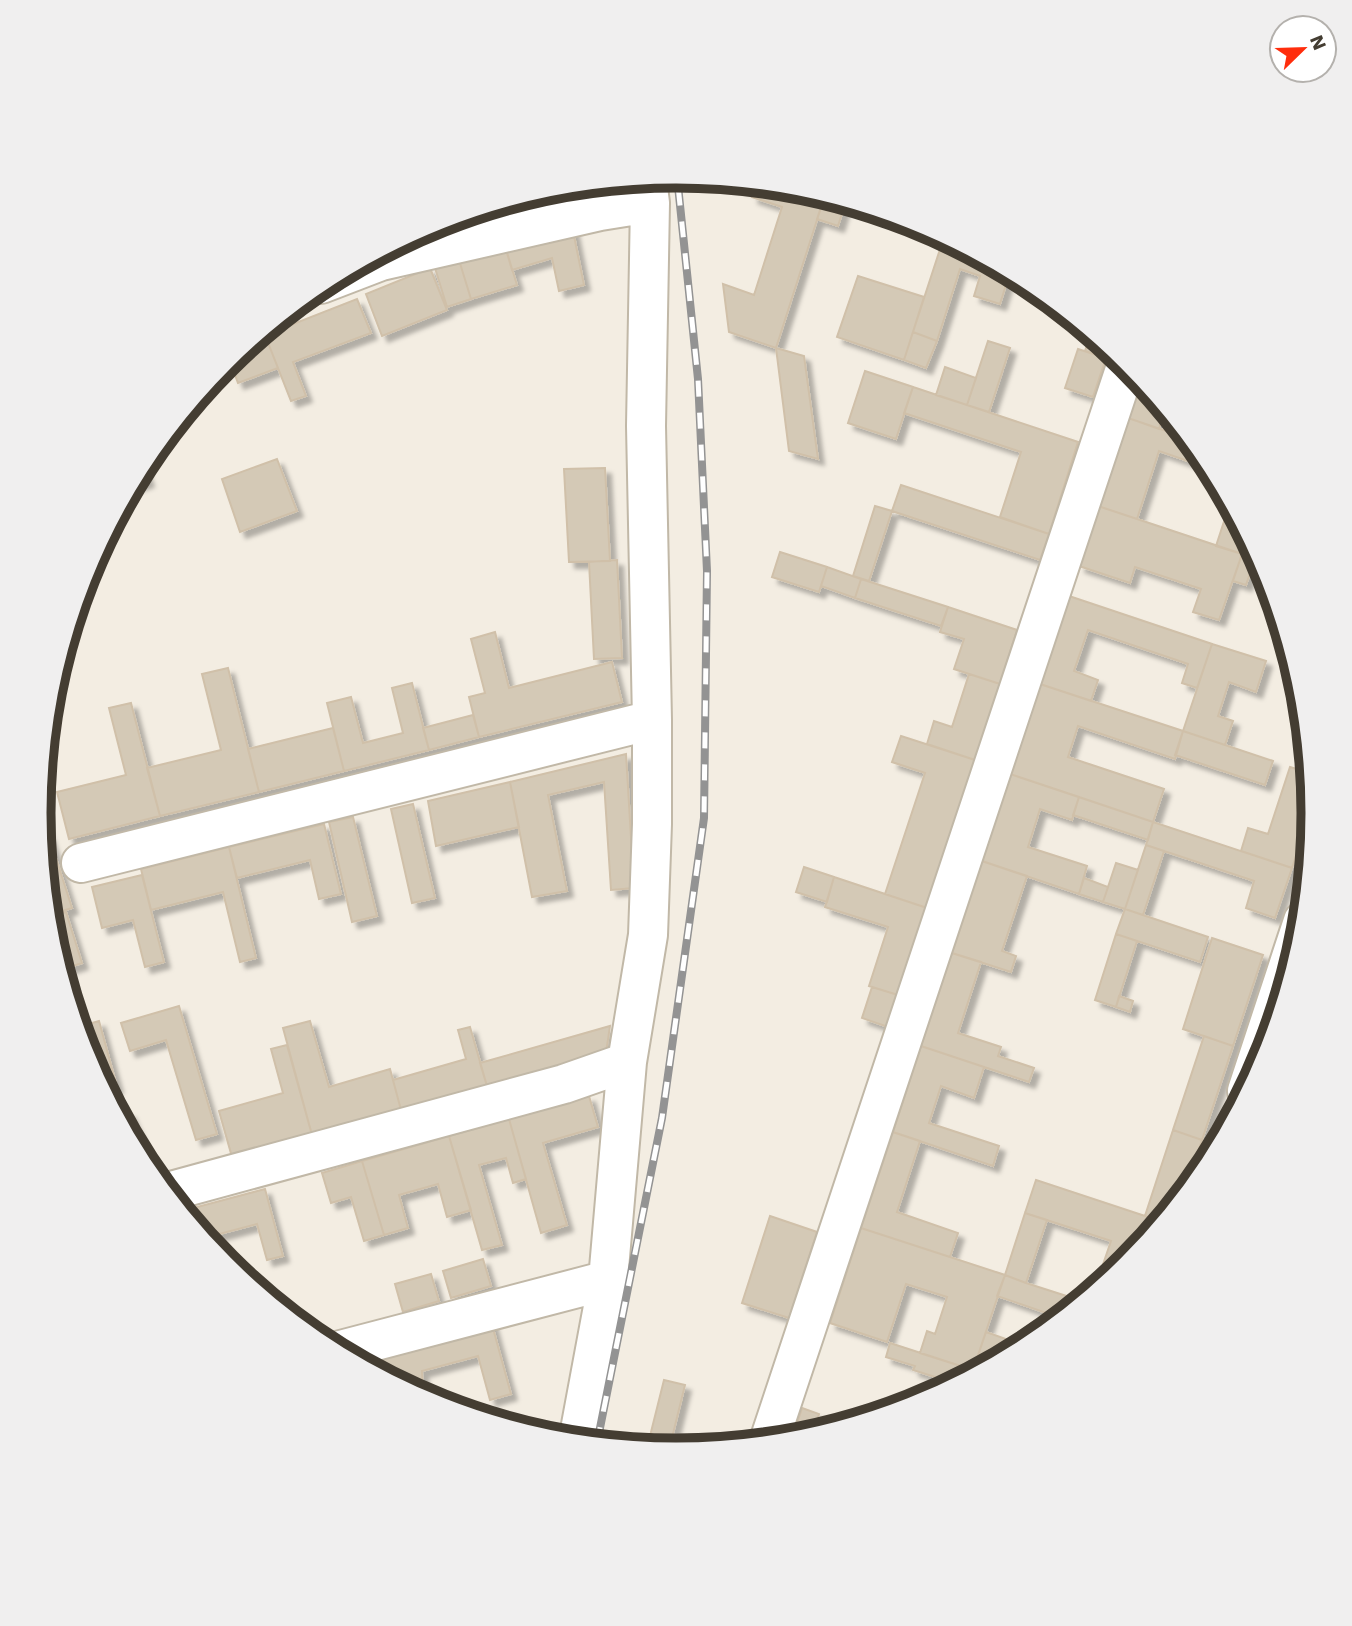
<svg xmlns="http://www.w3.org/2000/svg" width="1352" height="1626" font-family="'Work Sans',sans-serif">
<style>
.building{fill:#d4c9b6;stroke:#d0c0a9;stroke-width:2;filter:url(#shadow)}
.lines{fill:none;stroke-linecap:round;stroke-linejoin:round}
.minor-casing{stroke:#c1b8a7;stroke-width:42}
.minor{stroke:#fff;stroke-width:38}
.rail-casing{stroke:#939393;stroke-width:8}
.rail{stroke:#fff;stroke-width:5;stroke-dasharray:16;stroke-linecap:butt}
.rim{fill:none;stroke:#443d32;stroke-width:9}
</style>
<defs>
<filter id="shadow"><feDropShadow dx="6" dy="6" stdDeviation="2" flood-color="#0004"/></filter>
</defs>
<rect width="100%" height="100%" fill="#f3ede2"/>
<path class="building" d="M719,180L801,188L825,195L776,348L729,332L723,284L754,295L782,207L752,197L754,191Z
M825,195L846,201L838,226L817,219Z
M513,199L517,214L435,234L431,225Z
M572,226L584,285L559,291L552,258L512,270L505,246Z
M944,237L1010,272L1000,304L974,296L980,276L960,269L937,341L913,332Z
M505,246L517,285L471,299L459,260Z
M459,260L471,299L447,307L435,268Z
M430,268L447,310L382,336L366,294Z
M858,276L924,297L904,360L837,337Z
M357,299L371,333L293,362L306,396L291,401L265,335Z
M1062,309L1085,328L1058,319Z
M913,332L937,341L926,368L904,360Z
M1091,333L1109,348L1106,358L1085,351Z
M265,335L278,368L238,383L229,359L253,339Z
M988,341L1010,348L989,412L967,405Z
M776,348L804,356L818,459L789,451Z
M1078,349L1106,358L1093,397L1065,388Z
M945,367L976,378L967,405L936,395Z
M865,371L913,387L896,439L848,423Z
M1140,379L1165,409L1159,429L1128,418Z
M913,387L1078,442L1049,534L1000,517L1021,452L904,413Z
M1128,418L1190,439L1206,459L1211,469L1159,451L1137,519L1098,506Z
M277,459L297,511L240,532L222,479Z
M143,465L148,481L131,487Z
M605,468L610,561L569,562L564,469Z
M901,485L1049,534L1040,560L892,511Z
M1230,503L1247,536L1242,554L1216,546Z
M875,506L892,511L869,581L853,576Z
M1098,506L1242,554L1219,620L1193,612L1201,589L1135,567L1130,583L1079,566Z
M1247,536L1260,560L1242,554Z
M780,552L827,567L819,592L772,577Z
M1242,554L1255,559L1246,585L1233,581Z
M617,560L622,658L594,659L589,562Z
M827,567L861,579L855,598L821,586Z
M861,579L948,607L941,626L855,598Z
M1069,596L1212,644L1197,688L1182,683L1188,664L1088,630L1074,671L1098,680L1091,701L1040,684Z
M948,607L1017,630L1000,684L954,669L964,639L940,632Z
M495,632L509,688L612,662L622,702L479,737L469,697L485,693L471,639Z
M1212,644L1266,661L1256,692L1229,682L1218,716L1233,721L1225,745L1183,731Z
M228,668L259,792L160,816L147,768L221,750L202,674Z
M969,674L1000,684L975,760L927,744L934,721L952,727Z
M412,683L429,750L344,771L327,703L351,697L363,743L403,733L392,688Z
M1040,684L1183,731L1175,759L1078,726L1068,757L1164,789L1153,822L1010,774Z
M131,703L160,816L69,839L57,792L126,775L109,708Z
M473,715L479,737L429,750L423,728Z
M333,728L344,771L259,792L248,749Z
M1183,731L1273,761L1265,785L1175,755Z
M901,736L975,760L927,908L885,894L925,773L892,762Z
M626,754L634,888L611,890L604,782L548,795L567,891L532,897L510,782Z
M1290,767L1310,773L1313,804L1292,868L1241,851L1248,828L1268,834Z
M1010,774L1079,797L1072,820L1040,809L1028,847L1087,866L1079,894L982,861Z
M510,782L519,827L436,846L428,801Z
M1079,797L1153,822L1148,840L1073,815Z
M413,804L435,898L412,903L391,809Z
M353,817L377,916L352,922L329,822Z
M44,821L72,908L49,915L39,822Z
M1153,822L1292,868L1275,918L1246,908L1254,881L1146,845Z
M324,824L341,894L319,899L310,860L237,878L229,847Z
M1146,845L1164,851L1143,915L1125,909Z
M229,847L256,958L240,962L223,892L151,910L141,869Z
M982,861L1027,876L1002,951L1016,956L1011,972L952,953Z
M1116,863L1138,870L1125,909L1103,902Z
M804,867L834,877L827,902L796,892Z
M142,875L164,962L145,967L133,920L102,928L92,887Z
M834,877L927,908L898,995L869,986L888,927L825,907Z
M1084,878L1108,887L1103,902L1079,894Z
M1125,909L1208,937L1200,962L1116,934Z
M66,912L82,963L61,970L51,937L49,917Z
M1116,934L1137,941L1116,1007L1095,1000Z
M1212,938L1263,955L1233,1046L1183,1029Z
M952,953L981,962L958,1033L1001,1047L998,1056L1034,1068L1029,1082L921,1046Z
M872,987L898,995L888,1027L862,1018Z
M1119,996L1133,1001L1130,1012L1116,1007Z
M179,1006L217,1134L196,1140L166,1040L130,1051L121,1023Z
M99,1021L117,1087L105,1090L87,1057L78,1027Z
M310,1021L329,1087L390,1069L401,1110L312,1135L283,1028Z
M610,1026L606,1053L487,1086L480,1063Z
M470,1027L487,1086L401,1110L393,1080L466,1059L458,1030Z
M1204,1036L1233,1046L1202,1140L1173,1130Z
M287,1045L312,1135L232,1157L219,1111L283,1093L271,1049Z
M921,1046L984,1067L974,1098L941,1086L929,1123L999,1146L993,1166L893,1132Z
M589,1096L598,1127L543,1143L567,1225L541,1233L509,1119Z
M129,1112L139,1135L130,1138L118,1115Z
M509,1119L526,1179L513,1183L506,1158L479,1165L502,1245L482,1250L449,1136Z
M1173,1130L1202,1140L1184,1194L1161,1222L1145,1216Z
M893,1132L920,1141L897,1212L958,1233L950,1257L861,1228Z
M449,1136L471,1210L447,1217L438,1184L399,1195L408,1228L384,1235L362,1161Z
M362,1161L384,1235L364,1241L351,1197L331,1203L322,1173Z
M1036,1180L1145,1216L1161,1222L1126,1264L1083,1300L1090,1280L1097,1282L1111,1241L1025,1213Z
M265,1189L283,1256L267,1260L257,1224L204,1238L182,1211Z
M1025,1213L1047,1220L1026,1283L1005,1275Z
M770,1216L817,1232L789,1318L742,1303Z
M861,1228L1005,1275L973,1370L920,1353L927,1331L935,1334L947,1297L906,1284L887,1342L830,1323Z
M483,1259L491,1286L451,1298L443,1271Z
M431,1274L439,1301L403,1312L395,1284Z
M1005,1275L1026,1283L1082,1301L1061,1318L997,1296Z
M491,1321L511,1394L490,1400L478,1356L422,1371L423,1397L392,1381V1379L390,1380L351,1358Z
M986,1332L1006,1339L998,1360L977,1372L973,1370Z
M890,1343L973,1370L972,1374L932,1395L938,1378L913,1370L915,1366L886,1357Z
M664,1380L685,1385L669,1450L647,1448Z
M802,1408L819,1414L812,1435L792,1439Z
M469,1413L514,1414L516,1427Z"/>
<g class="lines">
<defs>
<path id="minor" d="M381,261L600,211L650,203L647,180
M321,284L381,261L378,253
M81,863L652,720L646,426L650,203
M1247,1091L1303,921
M171,1191L564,1084L627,1062L648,935L652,824V720
M337,1351L608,1280
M578,1441L608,1280L627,1062
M769,1441L1127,363"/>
</defs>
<use href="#minor" class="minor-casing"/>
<use href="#minor" class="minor"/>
<defs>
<path id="rail" d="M597,1443L662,1118L704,818L707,571L698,379L677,176"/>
</defs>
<use href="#rail" class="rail-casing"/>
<use href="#rail" class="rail"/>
</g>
<path d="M0 0H1352V1626H0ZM51 813a625 625 0 1 1 1250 0a625 625 0 1 1-1250 0Z" fill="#f0efef" fill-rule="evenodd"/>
<path class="rim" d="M51 813a625 625 0 1 1 1250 0a625 625 0 1 1-1250 0Z"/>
<g transform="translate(1303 49) rotate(67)"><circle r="33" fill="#ffffff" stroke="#b4b1ad" stroke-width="2"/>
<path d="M0-5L12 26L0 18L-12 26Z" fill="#ff2d0c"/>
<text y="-10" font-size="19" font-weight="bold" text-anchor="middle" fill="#443d32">N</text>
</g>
</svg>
